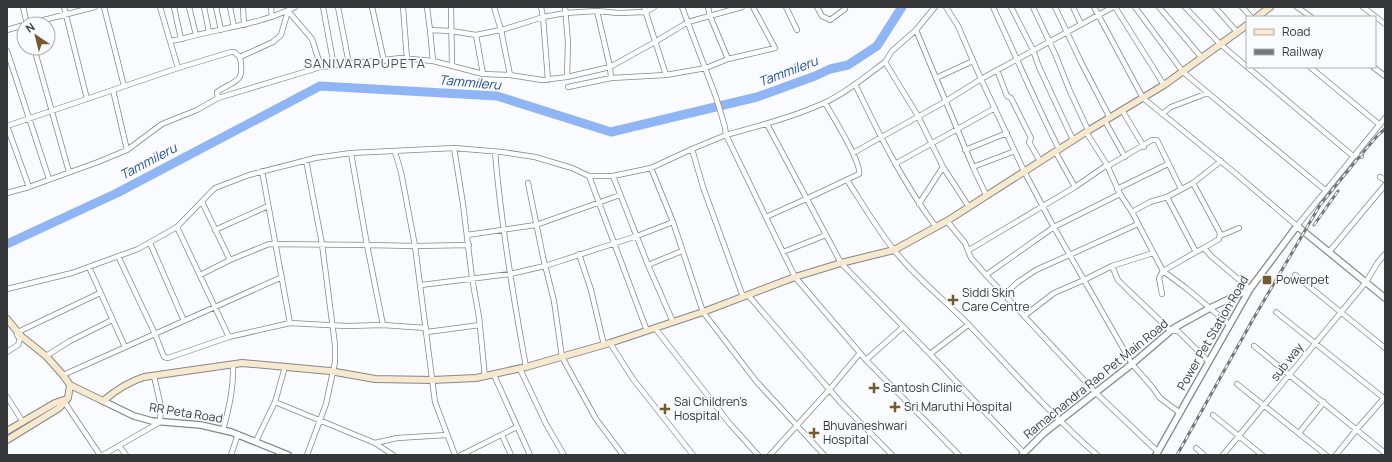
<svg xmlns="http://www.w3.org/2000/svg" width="1392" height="462" font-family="Manrope,sans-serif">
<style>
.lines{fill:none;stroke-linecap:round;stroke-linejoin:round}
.river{stroke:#90b5f5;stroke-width:9}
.minor-casing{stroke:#85878a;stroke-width:6}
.tertiary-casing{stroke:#85878a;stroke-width:8}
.secondary-casing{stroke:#85878a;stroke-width:8}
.minor{stroke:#fff;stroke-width:4.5}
.tertiary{stroke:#fff;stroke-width:5.5}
.secondary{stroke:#f6e9ce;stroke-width:6}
.rail-casing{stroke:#757678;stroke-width:3}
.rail{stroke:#f9fbff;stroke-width:1.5;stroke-dasharray:4.5;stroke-linecap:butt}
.poi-dot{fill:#735c2c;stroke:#f9fbff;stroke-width:1.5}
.labels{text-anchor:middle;stroke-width:3;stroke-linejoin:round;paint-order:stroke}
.poi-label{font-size:12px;fill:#363738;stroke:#f9fbff;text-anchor:start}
.street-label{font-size:12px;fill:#363738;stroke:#f9fbff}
.neighbourhood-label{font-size:13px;letter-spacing:1px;fill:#4c4e50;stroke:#f9fbff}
.water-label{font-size:13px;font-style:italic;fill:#234b96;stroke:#f9fbff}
</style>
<rect width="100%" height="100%" fill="#f9fbff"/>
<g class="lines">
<path class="river" d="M7,244L117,193L320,86L497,96L611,132L757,97L815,76L830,69L848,65L877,46L902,7"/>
<defs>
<path id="minor" d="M23,7L27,24
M64,7L87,99
M104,7L124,86
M160,7L178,68
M174,7L181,39C220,28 259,25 295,7
M189,7L196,35
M204,7L209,32
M216,7L221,30
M230,7L234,27
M243,7L244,25
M271,7L272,17
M323,7L334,66
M338,7L349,64
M372,7L384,61
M403,7L407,59
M427,7L430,30L451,31L476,35L505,29L543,17L565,13L597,11L618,13L646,12L654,7
M451,7L452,66
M494,7L501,30L510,75
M541,7L543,17L548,80
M565,7L568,43L567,77L610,67L655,42L688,22L742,7
M644,7L666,75
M682,7L716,97L725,127L726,135L692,149L703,187L743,297
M708,7L710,16L728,59
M786,7L797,30
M817,7L822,16L830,20L845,9
M935,7L916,30L892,51L885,62L918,116L943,167L969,207
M946,7L958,26L981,79L1024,171L1051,222L1084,280L1112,266L1118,280L1128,290L1171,331H1178L1209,362
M993,7C1015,54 1035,102 1059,149
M1011,7L1033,50L1039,67L1073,140
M1033,7L1056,56L1069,89L1088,130
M1055,7L1081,62L1110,118
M1073,7L1081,24
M1094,7L1143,98L1235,173L1297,226L1385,118
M1115,7L1164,85
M1135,7L1183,72L1208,93
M1159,7L1202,58
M1185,7L1220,44L1353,156H1361
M1215,7L1237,32
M1242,7L1251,17
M1297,7L1311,17
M1363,7L1385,24
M288,11L281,35L273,42L240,57C245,84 236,79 217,92L218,98L321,67L401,58L433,61L483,74L510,75L542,80L567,77
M288,11L312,39L321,67
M597,11L610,67L611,78
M28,24L95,7
M7,30L24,25
M430,30L433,61
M916,30L973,167L986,195
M476,35L483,74
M170,41L181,39
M34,48L69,172
M7,51L49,179
M885,62C866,76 846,93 824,103C793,117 759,126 726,135L795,277L866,360L959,455
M1310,67L1380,125
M1373,67L1385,76
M997,70L1007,96L1011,98L1031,138L1029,142L1040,161
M936,78L973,61
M855,84C879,134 903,183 936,227
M568,87L611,78L666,75L706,68L728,59L775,48L753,7
M113,90L127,150
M1122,110L1144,147
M1162,114L1171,107L1208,93L1325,190
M1105,121L1125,157
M767,124L841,263L930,354L1024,453
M1086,132L1107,165L1120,194L1132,212L1150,202L1167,197L1196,252L1204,248L1211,256L1250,289
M965,150L1007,133
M1055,151L1075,187L1107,165
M395,152L401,172L415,246L435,402L455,455
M495,152C501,224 513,296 526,367
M853,153L946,101L981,79L1113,7
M306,160L322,244L335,345V362L326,404L307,455
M895,164L995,108
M1108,166L1152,140H1157L1181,189
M973,167L1015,151
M651,168L673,222L703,312L756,381L824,455
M262,171L290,323L346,326L383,325
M589,176L647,331
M613,176L648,265L673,322
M1380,177L1385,180
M847,180C862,203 877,229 894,250C916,278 945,300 969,325C1011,369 1051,415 1097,455
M528,183L543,257L554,301L562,357L596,419L623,455
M1193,183L1221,161
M29,187L7,126L178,68L231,52H234L240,57
M1117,189L1168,164
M7,193L29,187L98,162L127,150L162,124L197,110L218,98
M1167,197L1193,183L1220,233L1219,239L1204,248
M202,202L230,260
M919,204L943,167
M1132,212L1163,271L1186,288L1230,325
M766,217L806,199L859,174C862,163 832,115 825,103
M947,221L965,243L971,258L986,275L1095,392L1158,452
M177,227L229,337
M215,230L268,206
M467,235L536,225L620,195
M1220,236L1239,228
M150,243L184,321
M969,250L1075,187
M783,252L826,235
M1329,252L1385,185
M579,254L591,290L604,345
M118,256L155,334L164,357L168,358L229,337L290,323
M648,265L682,251
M1112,266L1153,253
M89,267L125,347
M1163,271L1196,252
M200,275L230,260L269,244L367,245L351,153L454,148
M986,275L1054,227L1120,194
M1295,275L1385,348
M421,285L510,274L545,266L637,236L673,222
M7,289L72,273L138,249L177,227L211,192L215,188L249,175L315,158L351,153
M1005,294L1018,282L1036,270L1138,224
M1162,294L1159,278L1163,271
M748,295L841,403L892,455
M1276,312L1385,399
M1024,316L1054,293L1084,280L1132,364L1153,388L1160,398L1180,413
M426,328L383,325L367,245L415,246L469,245
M655,328L730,424L758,455
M18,332L100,293
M427,332L480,325
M610,343L633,379L693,455
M1254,346L1385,453
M7,352L18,345L20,339L17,335
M930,354L968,325
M46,356L70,341L112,320
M866,360L903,327
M520,369L546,424L564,455
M63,375L282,277
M494,375L530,455
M485,377L479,317L472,278L463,204L454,148L502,152L535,157L572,168L589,176H613L651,168L692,149
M1237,384L1326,455
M7,397L23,422
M63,400L100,455
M275,402L285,367
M1213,415L1262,455
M223,430C229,408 234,387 233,364
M1299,433L1324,402
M502,435L511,455
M256,441L275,402L375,443L393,455
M375,443L397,438L447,435
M119,446L126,455
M1196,448L1204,455
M103,455L160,422L161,407L154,376
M231,455L238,434
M461,455L517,427
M770,455L830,389L860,353
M1223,455L1366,282L1378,262L1385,254
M1336,455L1357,429L1385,397"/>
<path id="tertiary" d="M103,401L134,416L152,421L201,425L231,432L288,455
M1022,455L1044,433L1132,364L1174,328L1210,308L1250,289
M1156,455L1250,289L1297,226L1385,298"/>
<path id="secondary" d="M1257,17L1270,7
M7,319L21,336L46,356L63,375L70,385L68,398L59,408L7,440
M70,385L103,401C116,390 128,382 144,377L242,363L330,371L375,379L432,380L476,378L526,367L610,343L703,312L795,277L841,263L894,250L947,221L1086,132L1164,85L1247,25
M7,431L55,403L67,399"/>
</defs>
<use href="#minor" class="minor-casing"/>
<use href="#tertiary" class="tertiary-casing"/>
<use href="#secondary" class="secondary-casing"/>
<use href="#minor" class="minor"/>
<use href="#tertiary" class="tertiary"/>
<use href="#secondary" class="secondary"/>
<defs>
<path id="rail" d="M1314,225L1338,191
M1177,455L1252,321L1320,205L1360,156L1378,135L1385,129"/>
</defs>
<use href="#rail" class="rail-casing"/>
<use href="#rail" class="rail"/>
</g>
<g class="poi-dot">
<rect x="1262" y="275" width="10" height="10" rx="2"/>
<path d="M951 294h4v4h4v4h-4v4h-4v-4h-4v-4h4z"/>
<path d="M872 382h4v4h4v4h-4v4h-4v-4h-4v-4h4z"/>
<path d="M893 401h4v4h4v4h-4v4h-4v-4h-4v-4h4z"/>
<path d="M663 403h4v4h4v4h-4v4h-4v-4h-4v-4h4z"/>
<path d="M812 427h4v4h4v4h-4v4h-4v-4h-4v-4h4z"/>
</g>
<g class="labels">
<g class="poi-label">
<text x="1276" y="284">Powerpet</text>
<text x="962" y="297">Siddi Skin<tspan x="962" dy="14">Care Centre</tspan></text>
<text x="883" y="392">Santosh Clinic</text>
<text x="674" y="406">Sai Children's<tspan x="674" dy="14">Hospital</tspan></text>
<text x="904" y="411">Sri Maruthi Hospital</text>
<text x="823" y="430">Bhuvaneshwari<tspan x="823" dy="14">Hospital</tspan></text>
</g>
<g class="street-label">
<text transform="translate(1213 333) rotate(-60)" y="4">Power Pet Station Road</text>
<text transform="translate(1287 362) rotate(-52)" y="4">sub way</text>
<text transform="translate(1096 379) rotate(-39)" y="4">Ramachandra Rao Pet Main Road</text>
<text transform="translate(186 413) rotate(9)" y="4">RR Peta Road</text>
</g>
<g class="neighbourhood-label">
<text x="365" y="68">SANIVARAPUPETA</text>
</g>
<g class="water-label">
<text transform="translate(788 71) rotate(-21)" y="5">Tammileru</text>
<text transform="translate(470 82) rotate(5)" y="5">Tammileru</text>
<text transform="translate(148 161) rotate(-28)" y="5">Tammileru</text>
</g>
</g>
<rect width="1392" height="462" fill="none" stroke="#363738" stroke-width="16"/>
<rect x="1246" y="16" width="130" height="52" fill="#f9fbff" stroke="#abadaf"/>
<rect x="1254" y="29" width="20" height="6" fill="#f6e9ce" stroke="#abadaf"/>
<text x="1282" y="36" font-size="12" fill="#363738">Road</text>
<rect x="1254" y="49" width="20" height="6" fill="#757678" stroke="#abadaf"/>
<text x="1282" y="56" font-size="12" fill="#363738">Railway</text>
<g transform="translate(36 36) rotate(325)"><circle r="19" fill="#f9fbff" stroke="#abadaf"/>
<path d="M0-3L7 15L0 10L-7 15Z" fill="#735c2c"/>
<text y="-6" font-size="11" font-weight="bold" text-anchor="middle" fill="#363738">N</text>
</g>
</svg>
